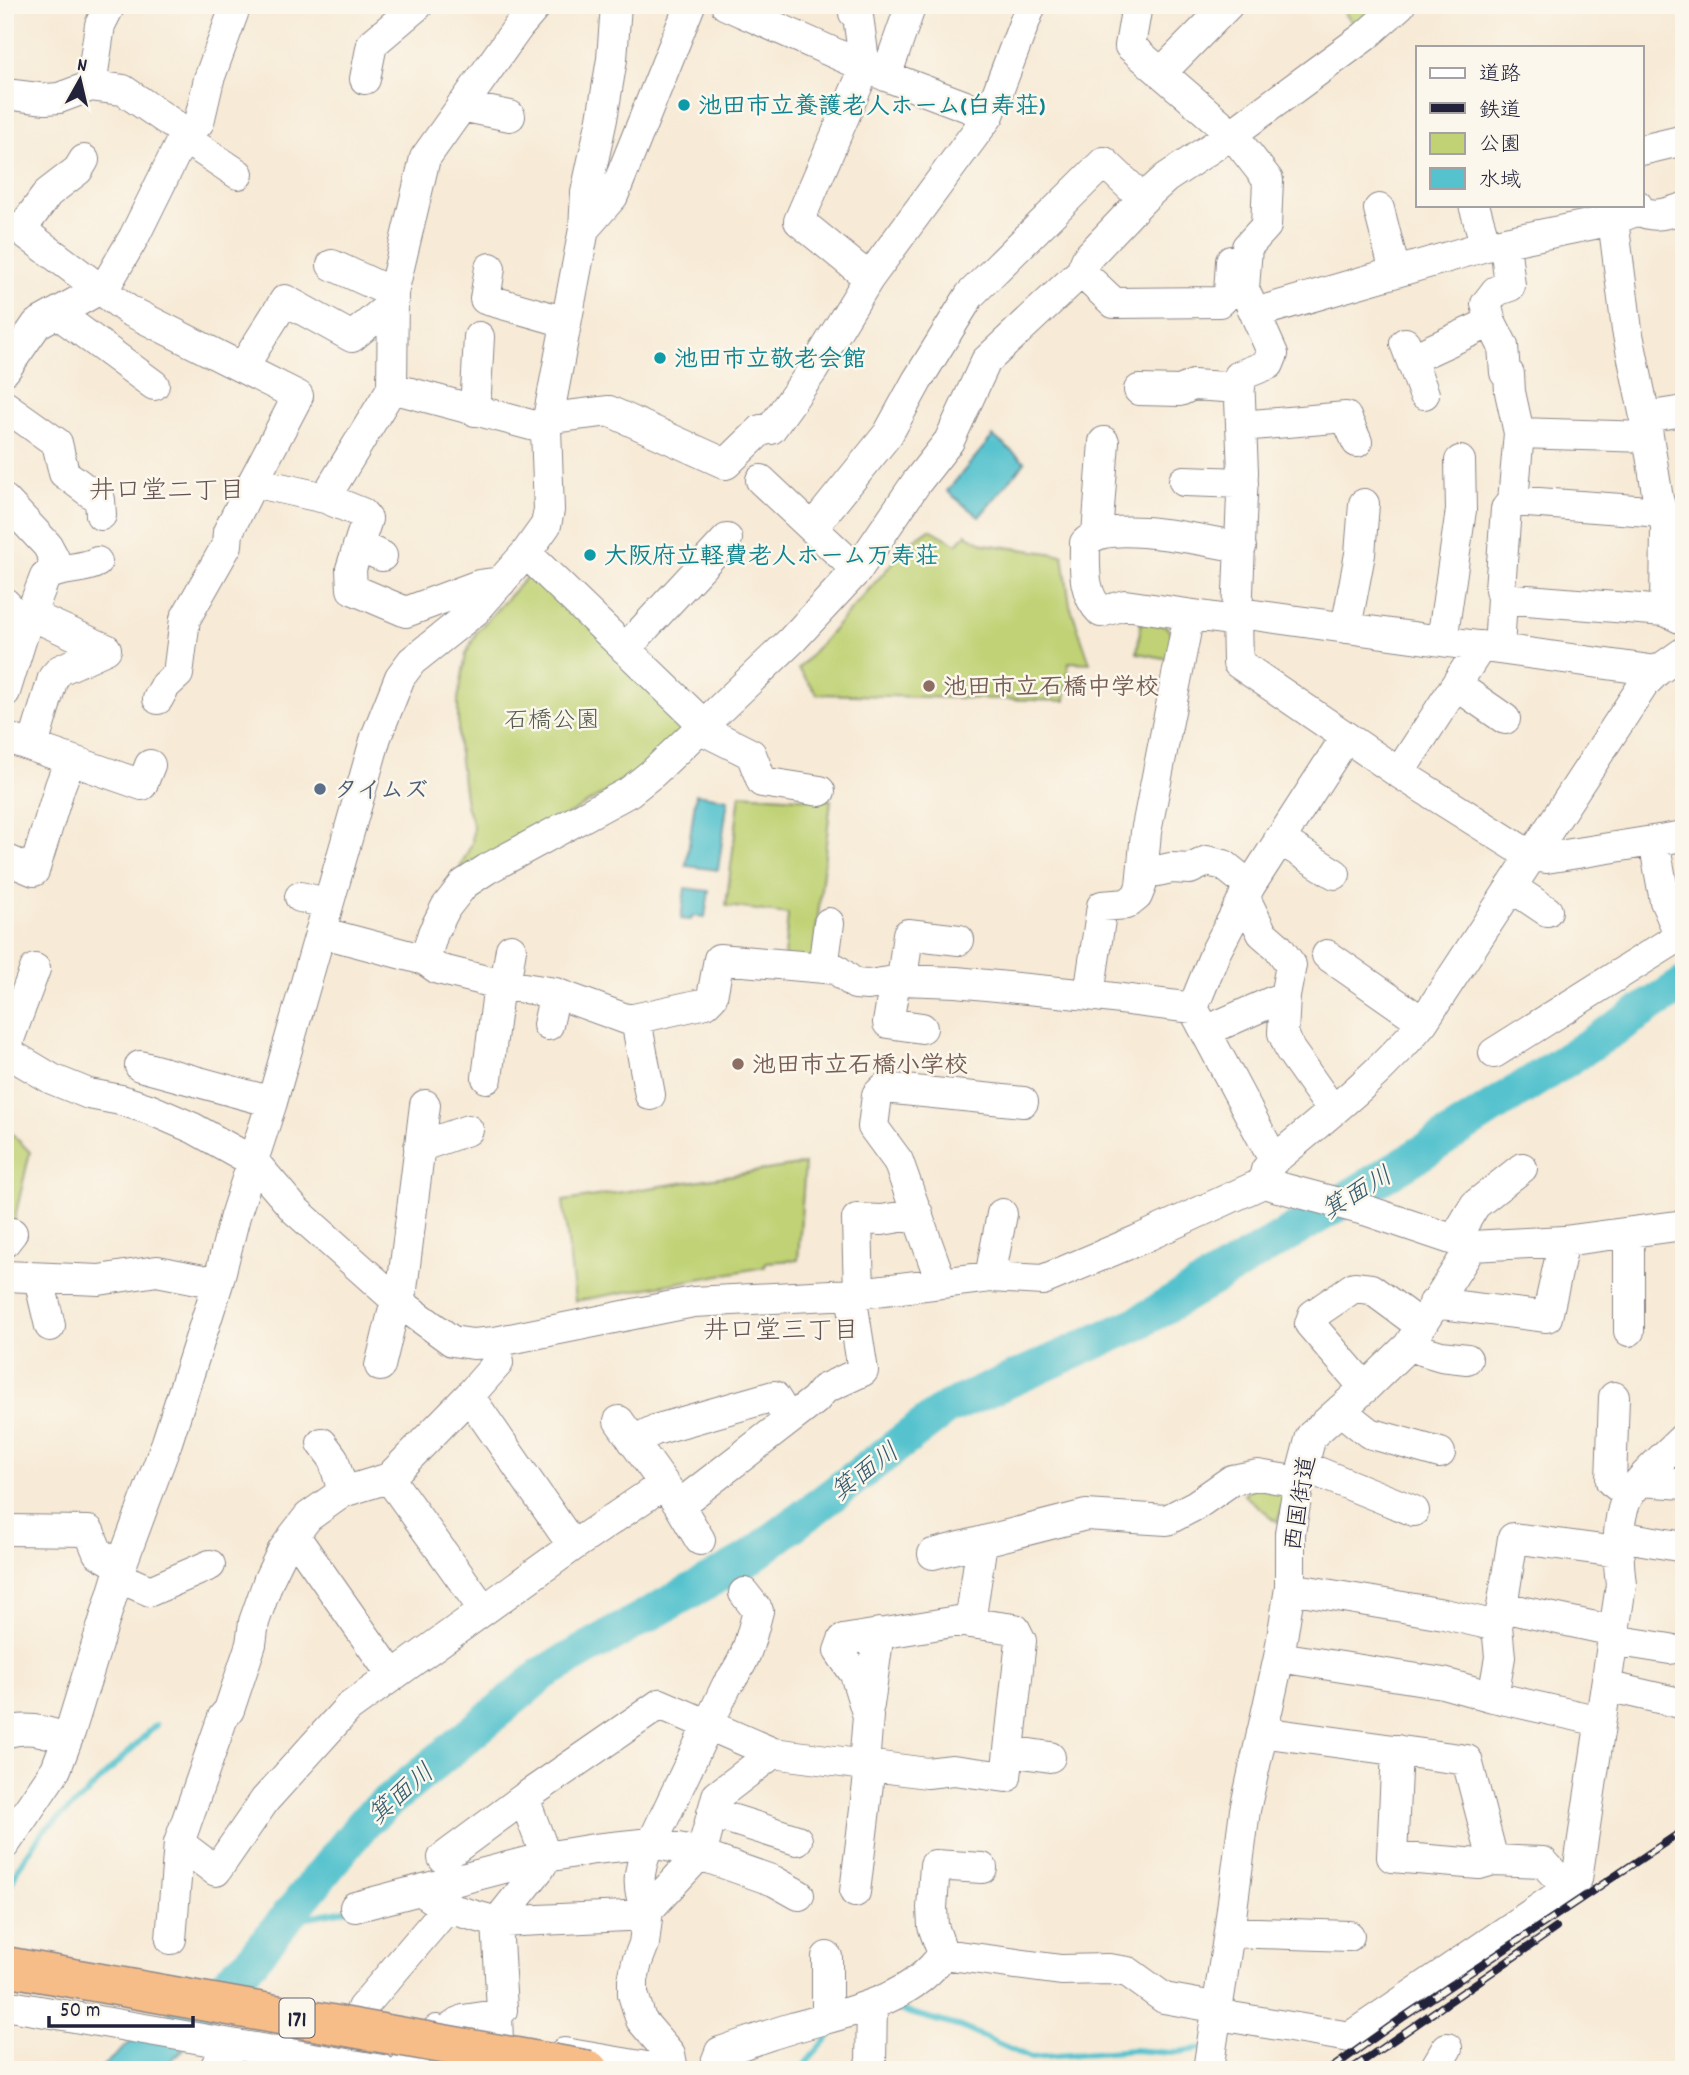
<svg xmlns="http://www.w3.org/2000/svg" width="1689" height="2075" font-family="Dekko,'Klee One',sans-serif">
<style>
.green{fill:#c0d274;stroke:#717a58;stroke-width:2}
.water{fill:#55c2ce;stroke:#3c7284;stroke-width:2}
.lines{fill:none;stroke-linecap:round;stroke-linejoin:round}
.stream{stroke:#55c2ce;stroke-width:6}
.river{stroke:#55c2ce;stroke-width:35}
.minor-casing{stroke:#8c8688;stroke-width:32}
.minor{stroke:#fff;stroke-width:30}
.rail-casing{stroke:#22223b;stroke-width:8}
.rail{stroke:#fbf7ec;stroke-width:5;stroke-dasharray:16;stroke-linecap:butt}
.highway-bridge-casing{stroke:#8c8688;stroke-width:41;stroke-linecap:butt}
.highway-bridge{stroke:#f7bd88;stroke-width:38}
.culture-dot{fill:#0f9aa8;stroke:#fbf7ec;stroke-width:2.5}
.education-dot{fill:#8d6e63;stroke:#fbf7ec;stroke-width:2.5}
.service-dot{fill:#5c6f8a;stroke:#fbf7ec;stroke-width:2.5}
.labels{text-anchor:middle;stroke-width:5;stroke-linejoin:round;paint-order:stroke}
.shield{fill:#fbf7ec;stroke:#636270;stroke-width:2}
.shield-label{font-size:23px;font-weight:bold;fill:#22223b}
.culture-label{font-size:24px;font-weight:bold;fill:#0d838f;stroke:#fbf7ec;text-anchor:start}
.education-label{font-size:24px;font-weight:bold;fill:#785e54;stroke:#fbf7ec;text-anchor:start}
.park-label{font-size:24px;fill:#51574c;stroke:#fbf7ec}
.service-label{font-size:24px;font-weight:bold;fill:#4e5e75;stroke:#fbf7ec;text-anchor:start}
.street-label{font-size:24px;fill:#22223b;stroke:#fbf7ec}
.neighbourhood-label{font-size:26px;fill:#655352;stroke:#fbf7ec}
.water-label{font-size:26px;font-style:italic;fill:#345a6e;stroke:#fbf7ec}
</style>
<rect width="100%" height="100%" fill="#fbf7ec"/>
<filter id="ink" filterUnits="userSpaceOnUse"><feTurbulence type="fractalNoise" baseFrequency=".0143" numOctaves="2"/><feDisplacementMap in="SourceGraphic" scale="14" xChannelSelector="R" yChannelSelector="G"/><feConvolveMatrix kernelMatrix="1 2 1 2 8 2 1 2 1" color-interpolation-filters="sRGB"/></filter>
<filter id="wash" filterUnits="userSpaceOnUse"><feTurbulence type="fractalNoise" baseFrequency=".00686" numOctaves="4" result="noise"/><feDisplacementMap in="SourceGraphic" scale="28" xChannelSelector="R" yChannelSelector="G"/><feGaussianBlur stdDeviation="1.57" result="paint"/><feColorMatrix in="noise" values="0 0 0 0 0 0 0 0 0 0 0 0 0 0 0 0 0 1.4 0 .05"/><feComposite in="paint" operator="in"/></filter>
<g filter="url(#wash)">
<rect width="100%" height="100%" fill="#f7ead6"/>
<path class="green" d="M1338,5H1389L1359,31Z
M930,529L957,544L966,534L984,544L1063,555L1070,605L1090,663L1069,662L1065,701L817,694L798,669L912,541Z
M534,569L689,721L659,761L457,880L462,863L472,843L473,825L466,805L458,747V699L466,654L477,631Z
M1141,622L1166,626L1173,637L1169,659L1137,653Z
M740,794L831,800L813,961L784,958L788,914L726,906Z
M5,1127L30,1152L14,1222L5,1232Z
M805,1164L798,1260L766,1262L765,1267L575,1301L563,1201Z
M1252,1487L1286,1490L1278,1522L1244,1495Z"/>
<path class="water" d="M993,436L1025,462L979,517L947,491Z
M696,794L728,799L718,870L686,866Z
M685,888L709,891L705,917L692,916L691,920L681,919Z
M132,2041L184,2049L160,2070H98Z"/>
<g class="lines">
<path class="stream" d="M5,1896L19,1866L44,1830L80,1800L156,1725
M282,1922L345,1910
M892,2008L961,2027L1031,2058L1134,2050L1171,2053L1204,2048
M803,2070L806,2063L836,2029"/>
<path class="river" d="M130,2070L252,1960L367,1819L544,1673L748,1559L945,1409L1136,1324L1299,1228L1439,1142L1684,984"/>
</g>
</g>
<g filter="url(#ink)">
<g class="lines">
<defs>
<path id="minor" d="M537,5L519,26L425,158L393,293L392,388L546,429
M726,5L886,76L989,115
M854,5V13L858,16L865,68L799,221L869,278
M1137,5L1130,46L1232,134L1268,180L1266,226L1247,247L1244,289L1273,354L1269,364L1239,376L1243,472L1237,616L1238,663L1399,773L1531,856L1546,858L1684,836
M1162,72L1228,5
M886,76L911,5
M365,79L372,44L418,5
M91,86L100,25L110,5
M5,94L46,99L59,98L91,86L123,90L189,135L196,146L238,174
M461,106L510,116
M1642,150L1684,140
M1474,205L1486,246
M1379,209L1395,272
M1638,210C1655,219 1666,213 1684,208
M1613,220L1627,330L1645,417L1658,499L1666,526L1665,611
M5,226L21,230L128,310L298,396L253,482
M584,229L613,196L690,5
M21,230L48,193L78,170L84,160
M1505,243L1510,286L1496,291L1486,304L1491,322L1503,346L1505,373L1509,374L1510,392L1519,433
M332,265L393,293
M490,268L485,299L566,322
M1081,272L1114,303L1220,302L1229,293L1231,261
M57,313L154,385
M1255,313L1486,246L1613,220L1638,210L1637,205
M1405,343L1424,394
M1411,359L1491,322
M243,367L285,300L352,337L381,313L393,311
M5,370L37,324L100,289L109,280L134,237L179,146L199,122L209,79L236,5
M1139,390L1180,391L1193,385L1240,388
M5,406L57,443L64,473L100,500L101,515
M475,411L479,337
M559,417L609,411L726,464L761,430L771,429L813,370L869,278L989,115L1031,5
M1645,417L1684,411
M1241,426L1346,417L1357,442
M761,480L857,570
M1184,481L1243,483
M325,498L362,513L367,519L351,569L352,589L406,612L479,585L501,582
M5,500L47,545L54,558L52,572
M1513,501L1662,512
M813,527L888,434L917,381L970,295L1104,162L1143,199
M1097,535L1104,442
M358,546L382,556
M1241,547C1209,542 1107,517 1085,543C1085,568 1082,593 1101,612L1125,605L1222,619L1247,614L1657,671
M526,553L703,724
M1502,598L1665,611L1682,619
M5,603L19,618L17,630L5,641
M31,615L106,649
M1346,628L1360,554L1364,504
M1442,641L1461,510L1460,461
M625,649L727,539
M1499,649L1502,598L1500,589L1506,509L1513,501L1519,433L1647,437
M1456,685L1505,719
M5,692L23,634L45,577C60,566 81,571 97,562
M158,699L165,686L178,674L185,619L227,545L228,532L253,482L325,498L392,388
M699,728L751,754L762,782L820,791
M5,737L142,785L150,765
M33,746L53,678L60,670L106,649
M1399,773L1481,646
M1279,839L1335,874
M5,859L34,871L60,786L70,760
M1143,874L1171,868L1190,869L1207,861L1224,865L1250,886
M1511,887L1547,911
M1244,896L1262,933L1278,947L1291,965L1285,996
M300,897L327,903
M320,932L425,960L438,969L499,984L555,993L629,1020L706,1003L712,997L719,959L836,969L855,984L868,985L902,980L956,982L1089,995L1193,1008
M1327,955L1423,1022
M425,960L433,933L446,907L464,884L487,869L629,792L654,772L792,640L857,570L916,483L949,441L986,361L1081,272L1087,258L1143,199L1166,178L1232,134L1319,70L1364,37L1400,5
M823,968L829,923
M902,980L908,934L959,940
M895,981L888,1023L922,1028
M505,985L511,949
M1089,995L1102,906L1127,904L1137,896L1141,886L1146,832L1189,615
M636,1020L650,1095
M548,1025L555,993
M1206,1031L1285,996L1283,1033L1290,1050L1333,1111
M5,1050L35,969
M5,1051L52,1079L89,1094L121,1100L149,1109L193,1128L254,1162L295,1210L396,1300L452,1341L473,1344L495,1342L693,1302L851,1294L990,1277L1043,1280L1138,1240L1263,1183L1368,1211L1472,1246L1564,1241L1684,1225
M1494,1053L1680,936L1665,901L1654,841
M140,1066L272,1102
M487,1078L499,984
M419,1147L468,1130
M1274,1160L1193,1008L1216,951L1250,886L1346,737
M1263,1183L1266,1170L1274,1160C1327,1116 1380,1075 1423,1022L1644,684L1657,671L1684,652
M1454,1240L1475,1205L1522,1168
M5,1242L12,1233
M5,1276L99,1280L157,1271L218,1283
M990,1277L1002,1214
M39,1279L50,1326
M941,1282L898,1161L873,1127L877,1095L884,1088L1023,1102
M859,1293L857,1219L882,1220L918,1214
M1434,1303L1547,1317L1564,1241
M1629,1331V1234
M1408,1346L1441,1356L1467,1359
M380,1366L396,1300L402,1289L425,1105
M1365,1388L1310,1324L1313,1315L1354,1287L1371,1289L1420,1325
M469,1396L573,1546
M1614,1397L1611,1481L1629,1495
M1340,1410L1369,1433L1440,1453
M619,1421L679,1505L700,1540
M633,1441L655,1430L774,1396L789,1420
M322,1443L333,1458L343,1492
M1303,1466L1414,1511
M389,1478L484,1610
M1641,1481L1684,1484
M679,1505L815,1400L824,1389L863,1371L851,1294
M5,1530L89,1531L98,1553L121,1566
M294,1535L392,1675
M1619,1536L1684,1547
M933,1554L1086,1515L1167,1520L1196,1505L1232,1480L1258,1475L1299,1482
M118,1577L150,1591L210,1565
M1290,1588L1444,1614L1497,1626L1502,1607L1614,1631
M1502,1607L1513,1538L1617,1552
M1613,1640L1670,1649
M1279,1657L1443,1683L1493,1697L1600,1721
M1606,1686L1684,1704
M1493,1697L1500,1657L1497,1626
M869,1705L879,1633
M1262,1732L1467,1760L1493,1860
M5,1733C27,1725 46,1732 67,1738
M1397,1750L1392,1857L1479,1864L1493,1860L1543,1862L1568,1889
M1009,1751L1050,1757
M712,1813L797,1840
M179,1843L216,1871L265,1800L348,1708L573,1546L664,1484
M5,1844L56,1769L70,1732L121,1566L167,1442L218,1283L235,1216L272,1102L376,737L400,677L412,661L475,611L526,553L546,525L549,510L546,429L584,229L586,193L602,119L612,59L616,5
M443,1858L524,1798L660,1704L773,1753L927,1773L953,1770L1006,1777L1021,1641L1015,1629L970,1623
M982,1868L935,1865L932,1908L933,1926L943,1954L1061,1970L1109,1969L1128,1972L1164,1998L1214,2007L1231,2017L1350,2037L1568,1889L1577,1879L1621,1585C1618,1560 1616,1527 1625,1503C1632,1484 1669,1452 1684,1437
M420,1890L447,1908L497,1922L502,2010L497,2015L498,2042
M855,1892L869,1775L864,1765L868,1716L855,1674L839,1651L843,1640L958,1621L970,1623L982,1542
M355,1907L546,1857L594,1849L651,1843L683,1849L774,1881L799,1895
M648,1910C633,1888 640,1857 655,1837L727,1685C747,1660 750,1641 758,1611L744,1593
M497,1922L647,1915
M497,1922L540,1868L546,1857L524,1798
M1229,1932L1349,1936
M171,1939L179,1843L223,1717L229,1710L251,1644L254,1622L269,1579L282,1552L294,1535L308,1517L343,1492L389,1478L469,1396L498,1363L495,1342
M5,2005L382,2070
M359,2016L362,2008L447,1908
M827,2017V1957
M445,2032L463,2020L497,2015
M564,2053L664,2070
M214,2070L221,2056
M402,2070L437,2030
M673,2070L670,2054L641,2020L633,1994V1980L637,1962L644,1944L648,1910L699,1855L703,1848L717,1796L773,1753
M713,2070L720,2052C744,2044 768,2035 792,2028C843,2013 911,2002 943,1954
M867,2070L871,2063L872,2005
M1208,2070L1229,1932L1245,1810L1279,1657L1290,1588V1533L1299,1482L1311,1436L1365,1388L1408,1346L1472,1246
M1434,2070L1447,2048"/>
</defs>
<use href="#minor" class="minor-casing"/>
<use href="#minor" class="minor"/>
<defs>
<path id="rail" d="M1329,2070L1402,2018L1684,1830
M1350,2070L1556,1928"/>
</defs>
<use href="#rail" class="rail-casing"/>
<use href="#rail" class="rail"/>
<defs>
<path id="highway-bridge" d="M5,1966L589,2070"/>
</defs>
<use href="#highway-bridge" class="highway-bridge-casing"/>
<use href="#highway-bridge" class="highway-bridge"/>
</g>
</g>
<g class="culture-dot">
<circle cx="684" cy="105" r="7"/>
<circle cx="660" cy="358" r="7"/>
<circle cx="590" cy="555" r="7"/>
</g>
<g class="education-dot">
<circle cx="929" cy="686" r="7"/>
<circle cx="738" cy="1064" r="7"/>
</g>
<circle class="service-dot" cx="320" cy="789" r="7"/>
<g class="labels">
<rect class="shield" x="279.5" y="1998.5" width="35" height="39" rx="5"/>
<g class="shield-label">
<text x="297" y="2026">171</text>
</g>
<g class="culture-label">
<text x="698" y="113">池田市立養護老人ホーム(白寿荘)</text>
<text x="674" y="366">池田市立敬老会館</text>
<text x="604" y="563">大阪府立軽費老人ホーム万寿荘</text>
</g>
<g class="education-label">
<text x="943" y="694">池田市立石橋中学校</text>
<text x="752" y="1072">池田市立石橋小学校</text>
</g>
<g class="park-label">
<text x="552" y="727">石橋公園</text>
</g>
<g class="service-label">
<text x="334" y="797">タイムズ</text>
</g>
<g class="street-label">
<text transform="translate(1299 1503) rotate(-81)" y="8">西国街道</text>
</g>
<g class="neighbourhood-label">
<text x="167" y="498">井口堂二丁目</text>
<text x="781" y="1338">井口堂三丁目</text>
</g>
<g class="water-label">
<text transform="translate(1356 1192) rotate(-31)" y="9">箕面川</text>
<text transform="translate(864 1471) rotate(-37)" y="9">箕面川</text>
<text transform="translate(400 1793) rotate(-41)" y="9">箕面川</text>
</g>
</g>
<rect width="1689" height="2075" fill="none" stroke="#fbf7ec" stroke-width="28"/>
<rect x="1416" y="46" width="228" height="161" fill="#fbf7ec" stroke="#a4a2a5" stroke-width="2"/>
<rect x="1430" y="68" width="35" height="10" fill="#ffffff" stroke="#a4a2a5" stroke-width="2"/>
<text x="1479" y="80" font-size="21" fill="#22223b">道路</text>
<rect x="1430" y="103" width="35" height="10" fill="#22223b" stroke="#a4a2a5" stroke-width="2"/>
<text x="1479" y="116" font-size="21" fill="#22223b">鉄道</text>
<rect x="1430" y="133" width="35" height="21" fill="#c0d274" stroke="#a4a2a5" stroke-width="2"/>
<text x="1479" y="150" font-size="21" fill="#22223b">公園</text>
<rect x="1430" y="168" width="35" height="21" fill="#55c2ce" stroke="#a4a2a5" stroke-width="2"/>
<text x="1479" y="186" font-size="21" fill="#22223b">水域</text>
<g transform="translate(80 80) rotate(8)" stroke="#fbf7ec" stroke-width="5" paint-order="stroke">
<path d="M0-5L12 26L0 18L-12 26Z" fill="#22223b"/>
<text y="-10" font-size="19" font-weight="bold" text-anchor="middle" fill="#22223b">N</text>
</g>
<path d="M49 2016v10h144v-10" fill="none" stroke="#22223b" stroke-width="3.5"/>
<text x="60" y="2016" font-size="21" fill="#22223b" stroke="#fbf7ec" stroke-width="5" paint-order="stroke">50 m</text>
</svg>
